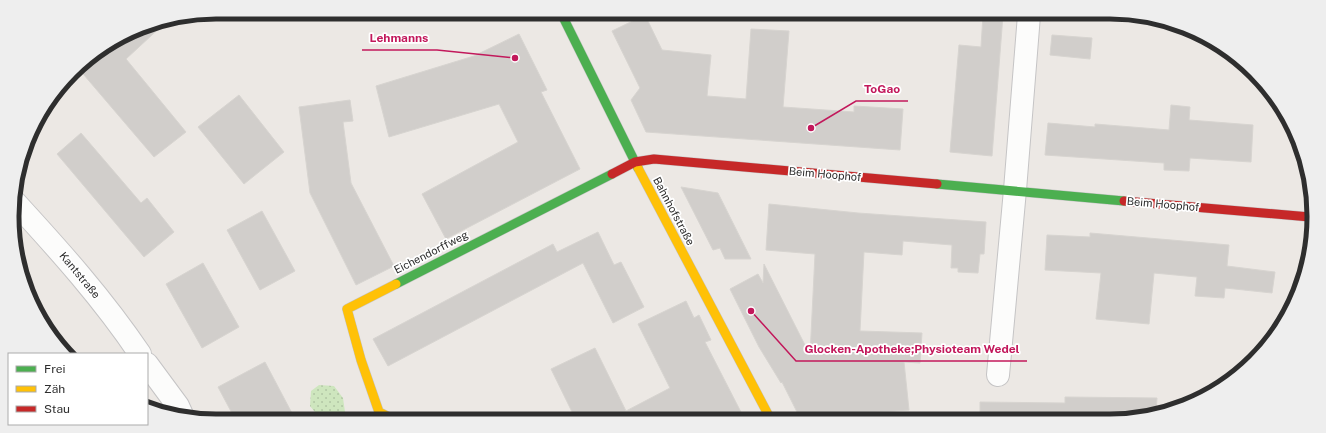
<svg xmlns="http://www.w3.org/2000/svg" width="1326" height="433" font-family="'Public Sans',sans-serif">
<style>
.park{fill:url(#park-dots)}
.building{fill:#d1cecb;stroke:#d7d4d0}
.lines{fill:none;stroke-linecap:round;stroke-linejoin:round}
.street-casing{stroke:#c5c4c5;stroke-width:24}
.fast-casing{stroke:#c5c4c5;stroke-width:10}
.slow-casing{stroke:#c5c4c5;stroke-width:10}
.jam-casing{stroke:#c5c4c5;stroke-width:10}
.street{stroke:#fcfcfb;stroke-width:22}
.fast{stroke:#4caf50;stroke-width:9}
.slow{stroke:#ffc107;stroke-width:9}
.jam{stroke:#c62828;stroke-width:9}
.labels{text-anchor:middle;stroke-width:3.5;stroke-linejoin:round;paint-order:stroke}
.street-label{font-size:11px;fill:#2e2e2e;stroke:#fff}
.rim{fill:none;stroke:#2e2e2e;stroke-width:5}
.leader{fill:none;stroke:#c2185b;stroke-width:1.5}
.callout-dot{fill:#c2185b;stroke:#fff;stroke-width:1.5}
.callout-label{font-size:12px;text-anchor:middle;font-weight:bold;fill:#c2185b;stroke:#fff;stroke-width:3.5;stroke-linejoin:round;paint-order:stroke}
</style>
<defs>
<pattern id="park-dots" width="8" height="8" patternUnits="userSpaceOnUse"><rect width="8" height="8" fill="#cee6be"/><path d="M2 2h.1M6 6h.1" fill="none" stroke="#b1c6a4" stroke-width="1.8" stroke-linecap="round"/></pattern>
</defs>
<rect width="100%" height="100%" fill="#ece8e4"/>
<path class="park" d="M319,385L334,386L343,398L345,412L339,417H319L310,406L311,391Z"/>
<path class="building" d="M645,15L662,50L711,55L707,96L746,99L751,29L789,31L783,107L854,112V106L903,109L900,150L646,132L631,100L640,88L612,31Z
M983,15H1003L992,156L950,152L959,45L981,47Z
M166,22L126,59L186,132L154,157L78,68L81,63L138,27Z
M519,34L547,90L541,92L580,169L446,239L422,194L518,142L499,104L389,137L376,86L474,56Z
M1052,35L1092,38L1090,59L1050,55Z
M239,95L284,152L244,184L198,127Z
M350,100L353,121L343,122L351,183L394,266L356,285L310,193L299,107Z
M1171,105L1190,107L1189,120L1253,125L1251,162L1190,158L1189,171L1164,170V163L1045,155L1048,123L1095,127V124L1169,130Z
M81,133L141,203L147,198L174,232L144,257L57,154Z
M681,187L718,193L751,259H725L720,248L713,250Z
M769,204L858,213L986,222L984,254H980L978,273L958,272V268H951L952,245L903,241L902,255L864,252L860,331L922,333L920,363L904,362L909,410L837,415L830,419L800,418L782,382L781,383L759,347L730,289L758,274L763,283L764,264L810,355L815,254L766,250Z
M262,211L295,271L260,290L227,230Z
M598,232L614,265L621,262L644,307L613,323L583,263L388,366L373,339L553,244L557,252Z
M1090,233L1229,245L1227,266L1275,272L1272,293L1225,288L1224,298L1195,296L1197,277L1154,273L1149,324L1096,319L1101,273L1045,270L1047,235L1090,237Z
M203,263L239,327L202,348L166,284Z
M686,301L694,318L699,315L711,340L705,342L744,418H575L551,369L595,348L626,411L670,388L638,324Z
M265,362L294,417H234L218,387Z
M1065,397L1157,398L1156,413L1136,419H980V402L1065,403Z"/>
<g class="lines">
<defs>
<path id="street" d="M14,201C59,250 103,299 140,354
M147,364L178,406L183,417
M998,375L1015,190L1029,15"/>
<path id="fast" d="M561,13L638,168
M937,184L1124,201
M396,284L612,174"/>
<path id="slow" d="M638,168L770,418
M391,418L379,412L361,360L347,309L396,284"/>
<path id="jam" d="M612,174L635,162L654,159L937,184
M1124,201L1310,217"/>
</defs>
<use href="#street" class="street-casing"/>
<use href="#fast" class="fast-casing"/>
<use href="#slow" class="slow-casing"/>
<use href="#jam" class="jam-casing"/>
<use href="#street" class="street"/>
<use href="#fast" class="fast"/>
<use href="#slow" class="slow"/>
<use href="#jam" class="jam"/>
</g>
<g class="labels">
<g class="street-label">
<text transform="translate(825 174) rotate(5)" y="4">Beim Hoophof</text>
<text transform="translate(1163 204) rotate(5)" y="4">Beim Hoophof</text>
<text transform="translate(674 211) rotate(62)" y="4">Bahnhofstraße</text>
<text transform="translate(431 252) rotate(-27)" y="4">Eichendorffweg</text>
<text transform="translate(80 275) rotate(50)" y="4">Kantstraße</text>
</g>
</g>
<path d="M0 0H1326V433H0ZM216 19H1110A197 197 0 0 1 1307 216V217A197 197 0 0 1 1110 414H216A197 197 0 0 1 19 217V216A197 197 0 0 1 216 19Z" fill="#eee" fill-rule="evenodd"/>
<path class="rim" d="M216 19H1110A197 197 0 0 1 1307 216V217A197 197 0 0 1 1110 414H216A197 197 0 0 1 19 217V216A197 197 0 0 1 216 19Z"/>
<path class="leader" d="M515 58L437 50H362M811 128L856 101H908M751 311L796 361H1027"/>
<g class="callout-dot">
<circle cx="515" cy="58" r="4"/>
<circle cx="811" cy="128" r="4"/>
<circle cx="751" cy="311" r="4"/>
</g>
<g class="callout-label">
<text x="399" y="42">Lehmanns</text>
<text x="882" y="93">ToGao</text>
<text x="912" y="353">Glocken-Apotheke;Physioteam Wedel</text>
</g>
<rect x="8" y="353" width="140" height="72" fill="#ffffff" stroke="#ababab"/>
<rect x="16" y="366" width="20" height="6" fill="#4caf50" stroke="#ababab"/>
<text x="44" y="373" font-size="12" fill="#2e2e2e">Frei</text>
<rect x="16" y="386" width="20" height="6" fill="#ffc107" stroke="#ababab"/>
<text x="44" y="393" font-size="12" fill="#2e2e2e">Zäh</text>
<rect x="16" y="406" width="20" height="6" fill="#c62828" stroke="#ababab"/>
<text x="44" y="413" font-size="12" fill="#2e2e2e">Stau</text>
</svg>
